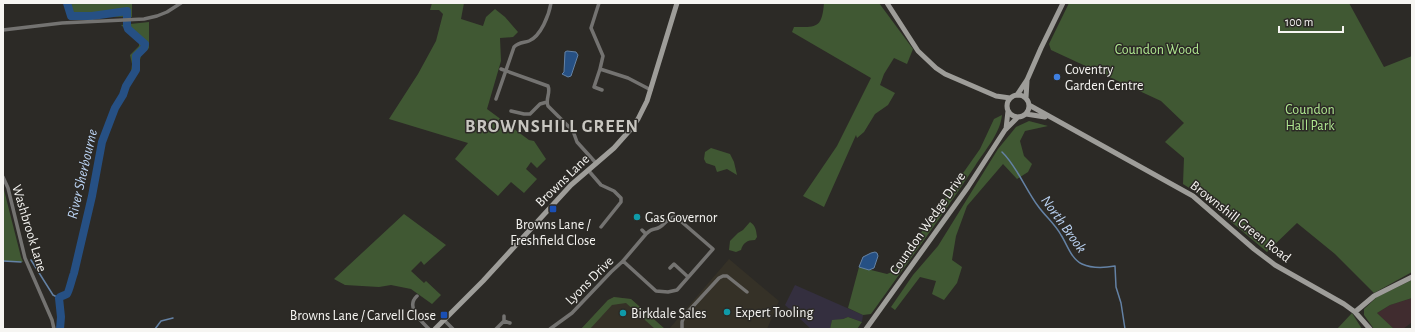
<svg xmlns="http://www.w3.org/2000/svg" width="1415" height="332" font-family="'Alegreya Sans',sans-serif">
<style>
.commercial{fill:#342f3f}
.built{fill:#353127}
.education{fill:#402c2f}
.green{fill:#405833}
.water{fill:#265084;stroke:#6482a5}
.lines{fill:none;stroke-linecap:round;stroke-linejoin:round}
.stream{stroke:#6482a5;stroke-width:1.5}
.river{stroke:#265084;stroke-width:8}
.street{stroke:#747371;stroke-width:3.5}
.secondary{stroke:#9e9d99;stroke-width:5}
.shop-dot{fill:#3f7fe0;stroke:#2c2a26;stroke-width:1.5}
.transit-dot{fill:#1a4fb4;stroke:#2c2a26;stroke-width:1.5}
.culture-dot{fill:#0f9aa8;stroke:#2c2a26;stroke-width:1.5}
.labels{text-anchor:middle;stroke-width:3;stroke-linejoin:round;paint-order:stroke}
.park-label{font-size:14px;fill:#afe790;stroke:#2c2a26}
.poi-label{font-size:14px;fill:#f6f5f2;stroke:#2c2a26;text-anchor:start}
.street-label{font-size:14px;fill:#f6f5f2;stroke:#2c2a26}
.water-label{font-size:15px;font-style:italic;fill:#b9d1f1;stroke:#2c2a26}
.district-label{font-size:18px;font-weight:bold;letter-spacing:1px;fill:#c8c6c0;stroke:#2c2a26}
</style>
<rect width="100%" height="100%" fill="#2c2a26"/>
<path class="commercial" d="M795,285L863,315L862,322L848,317L843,319L832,321L830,329H811L785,305Z"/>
<path class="built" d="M729,259L779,301L767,329H669Z
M614,297L631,299L665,329H581L608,300Z"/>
<path class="education" d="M1412,298V326L1411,323L1403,329H1394L1377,313L1390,305Z"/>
<path class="green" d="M67,3H132V17L71,16Z
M432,3H464L461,19L483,26L486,17L495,9L505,17L518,32L513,37L500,38L501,61L487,109L529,140L534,141L546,159L537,168L531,162L526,169L537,179L524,193L511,182L498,196L455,159L468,143L389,119L418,74L436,41L443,14L439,10H430Z
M824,3H879L913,49L907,64L894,58L884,74L880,85L895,93L888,105L875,114L864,132L857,138L856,135L824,207L803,196L837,146L871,78L792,32L794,27C816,27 822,29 824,3Z
M1069,3H1349L1384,67L1412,56V272L1374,293L1335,254L1297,223L1267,252L1197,193L1183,184L1184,158L1165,142L1184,123L1161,101L1051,50L1049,44Z
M149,22V48L141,56L136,75L131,72L132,64L130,55L139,46V41L121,25Z
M1002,115C1000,134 985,150 975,166C942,216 906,265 871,314L863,315L848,308L859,267L887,274L894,271L980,149L994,119Z
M1029,121L1048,126L1025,131L1020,141L1024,156L1032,164L1028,172L1017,179L1003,164L967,206L956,236L952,260L962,267L957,283L944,300L932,294L936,281L920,277L895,310L891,307L913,275L938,246L998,149L1016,127Z
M711,148L730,154L734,162L737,175L727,169L717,172L715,166L706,163L704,159L705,152Z
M3,186L21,257L23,262L3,261Z
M404,214L446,245L424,265L421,261L411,271L424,283L426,281L441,295L432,304L411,289L391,285L379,287L345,285L334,279Z
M750,222C756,226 756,230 757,237L755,240C747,240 743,243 741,250L736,252L729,250L730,241L738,233L743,230Z
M1412,280V298L1390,305L1377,313L1394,329H1374L1364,315V309L1377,297Z
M614,297L631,299L665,329H655L626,303L612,305L590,329H581L608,300Z
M1352,313L1362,329H1337Z
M848,317L862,322L857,329H830L832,320L843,319Z"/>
<path class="water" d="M567,51L576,52L578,55L571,76L568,77L562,74L564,72L565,52Z
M875,252L877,253L878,256L874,268L869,270L859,267L863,257L871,253Z"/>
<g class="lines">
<path class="stream" d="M1002,152C1016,165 1026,190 1038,206C1045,216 1055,224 1061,235C1067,244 1071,259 1082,264C1093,269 1104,268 1115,266L1116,287L1121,303L1125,329
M31,260L53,295L59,298
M3,261L21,262
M155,329L161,321L173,318"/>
<path class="river" d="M60,329L61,317L59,298L60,297C62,296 65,295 67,294C69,292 72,278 74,273L92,196L102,142L115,108L123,95L126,86L136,70V56L144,48L145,44L128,29L127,26V11L92,16H71L67,3"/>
<path class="street" d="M599,3L591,28L603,56L600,69
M3,30L62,23L144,19L157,16L167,12L181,3
M501,69L548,86C551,93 545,99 548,106L573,131L577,142L596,163
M602,90L594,87L600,69L628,78L651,90
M496,99L514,47C519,42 524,43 529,41C541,36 549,15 551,3
M511,111L524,114H530L540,104L547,102
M588,170L601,185L614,191L621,198V202L601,227
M3,177L8,188L25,258L52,320L54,329
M623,261L646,234L642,230
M670,268L674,264L687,276
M417,296C405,307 421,321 429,329
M444,320L453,329
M504,321L510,323
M496,329L504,321V316
M550,329L572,313L611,272L623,261L656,291L668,292L677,290L713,249L676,217C669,216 666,223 660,227C654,231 654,226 646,234
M682,329V322L684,316L719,278L723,276H727L747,292"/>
<path class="secondary" d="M887,3L918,51L936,68L945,74L996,96L1010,98
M1017,95L1027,80L1041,48L1063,3
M1007 106a11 11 0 1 1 22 0a11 11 0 1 1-22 0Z
M1026,98L1027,81
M1029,105L1193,196L1254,249L1275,265L1344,304L1355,312L1370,329
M1026,114L1045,117
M1006,129L1008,111
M1355,312L1374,296L1412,277
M435,329L483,281L571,185L614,148L630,130L638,119L647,101L677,3
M866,329L968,187L1005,130L1018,117"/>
</g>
<circle class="shop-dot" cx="1057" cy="77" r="4"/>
<g class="transit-dot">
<rect x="549" y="205" width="8" height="8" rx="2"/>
<rect x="440" y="311" width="8" height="8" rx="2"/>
</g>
<g class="culture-dot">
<circle cx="637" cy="217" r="4"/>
<circle cx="727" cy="312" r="4"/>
<circle cx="623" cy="313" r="4"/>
</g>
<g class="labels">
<g class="park-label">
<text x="1157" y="54">Coundon Wood</text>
<text x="1310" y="114">Coundon<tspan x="1310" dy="16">Hall Park</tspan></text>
</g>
<g class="poi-label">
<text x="1065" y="74">Coventry<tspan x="1065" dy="16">Garden Centre</tspan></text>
<text x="645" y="222">Gas Governor</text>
<text x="553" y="229" text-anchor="middle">Browns Lane /<tspan x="553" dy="16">Freshfield Close</tspan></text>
<text x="735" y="317">Expert Tooling</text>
<text x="631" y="318">Birkdale Sales</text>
<text x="436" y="320" text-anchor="end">Browns Lane / Carvell Close</text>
</g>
<g class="street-label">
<text transform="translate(562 180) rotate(-44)" y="5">Browns Lane</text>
<text transform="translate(1241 221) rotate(38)" y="5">Brownshill Green Road</text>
<text transform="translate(927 223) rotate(-55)" y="5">Coundon Wedge Drive</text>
<text transform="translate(30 228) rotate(73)" y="5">Washbrook Lane</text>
<text transform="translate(589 280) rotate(-45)" y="5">Lyons Drive</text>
</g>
<g class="water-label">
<text transform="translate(82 174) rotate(-77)" y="5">River Sherbourne</text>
<text transform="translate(1064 224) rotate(54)" y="5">North Brook</text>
</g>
<g class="district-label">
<text x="552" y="132">BROWNSHILL GREEN</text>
</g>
</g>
<rect width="1415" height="332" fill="none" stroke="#f6f5f2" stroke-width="8"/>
<path d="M1279 26v6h64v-6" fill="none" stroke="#f6f5f2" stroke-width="2"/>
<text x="1285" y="26" font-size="12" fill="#f6f5f2" stroke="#2c2a26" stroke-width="3" paint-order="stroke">100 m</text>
</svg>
